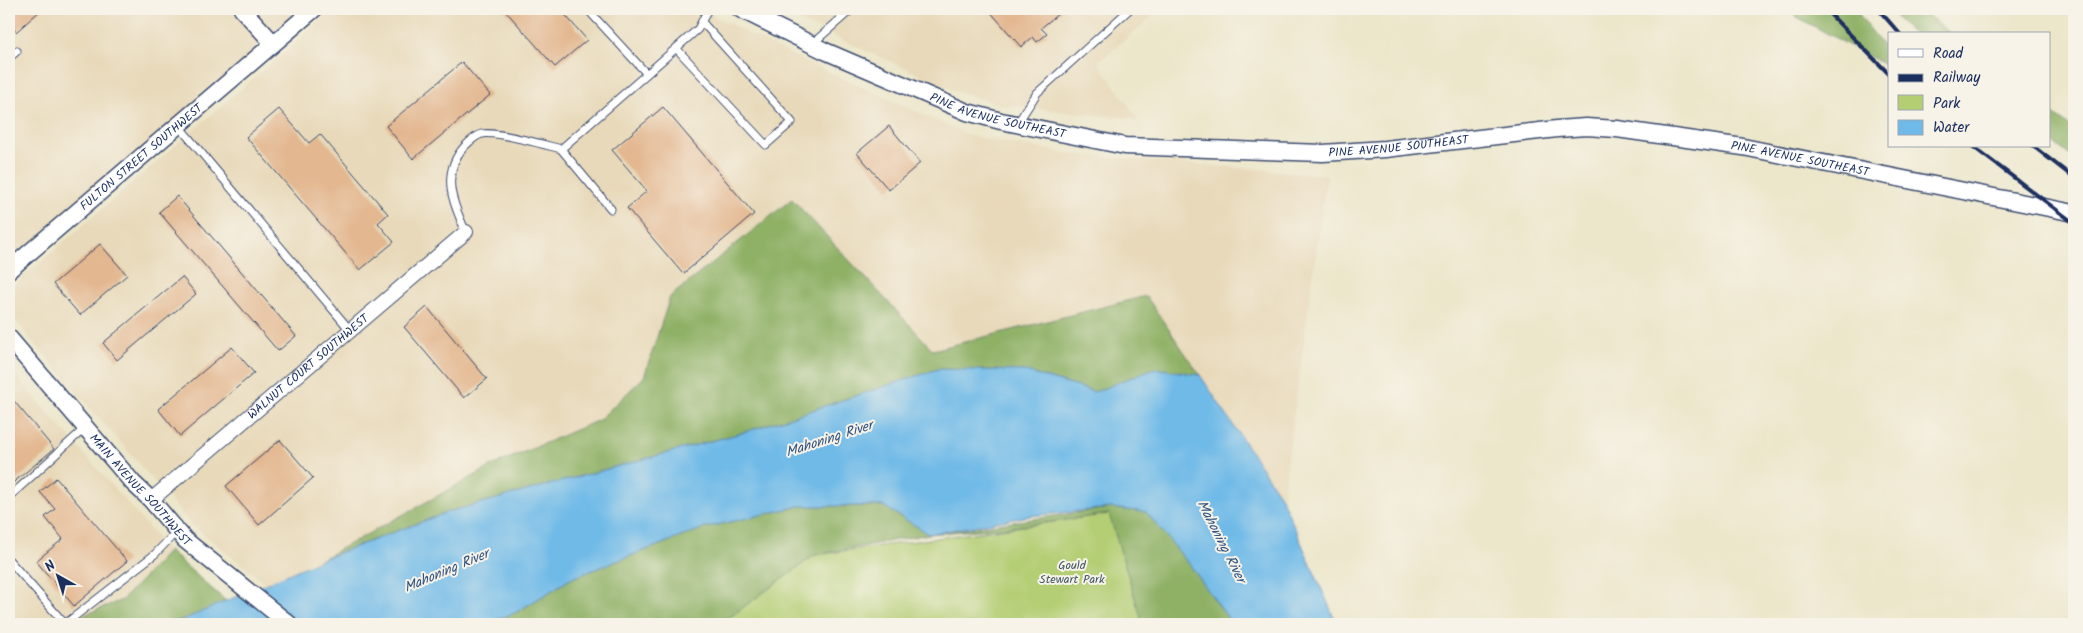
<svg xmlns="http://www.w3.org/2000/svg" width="2083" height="633" font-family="Kalam,sans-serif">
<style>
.built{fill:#e8d9ba}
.green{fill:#b4ce74;stroke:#687e69}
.forest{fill:#8fb166;stroke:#557062}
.water{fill:#6fbae8;stroke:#4574a3}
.building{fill:#e3b790}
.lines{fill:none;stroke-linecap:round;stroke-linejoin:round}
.service-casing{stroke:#3a4a6e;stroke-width:9}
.minor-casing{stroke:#3a4a6e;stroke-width:16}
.tertiary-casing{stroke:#3a4a6e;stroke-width:19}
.service{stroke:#fff;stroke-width:7}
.minor{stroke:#fff;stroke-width:14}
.tertiary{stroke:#fff;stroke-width:16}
.rail{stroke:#1b2f5e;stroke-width:4}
.labels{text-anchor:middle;stroke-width:4;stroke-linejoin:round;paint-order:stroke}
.street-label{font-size:12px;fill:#1b2f5e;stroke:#f7f3e8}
.park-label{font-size:12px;fill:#415764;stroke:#f7f3e8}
.water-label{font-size:14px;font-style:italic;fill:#305280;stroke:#f7f3e8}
</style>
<rect width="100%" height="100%" fill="#f7f3e8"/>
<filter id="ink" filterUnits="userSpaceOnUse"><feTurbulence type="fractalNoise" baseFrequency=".02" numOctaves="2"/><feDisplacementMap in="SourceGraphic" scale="10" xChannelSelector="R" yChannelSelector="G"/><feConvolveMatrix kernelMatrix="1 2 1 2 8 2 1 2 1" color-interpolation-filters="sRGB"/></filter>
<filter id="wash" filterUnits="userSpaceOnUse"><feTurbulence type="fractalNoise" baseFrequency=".0096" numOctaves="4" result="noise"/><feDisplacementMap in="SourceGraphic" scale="20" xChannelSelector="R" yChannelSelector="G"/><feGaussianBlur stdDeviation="1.12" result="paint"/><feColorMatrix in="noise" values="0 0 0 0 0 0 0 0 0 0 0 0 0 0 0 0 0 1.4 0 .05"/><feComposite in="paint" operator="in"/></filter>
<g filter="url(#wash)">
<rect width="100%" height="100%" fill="#ece6ca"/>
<path class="built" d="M9,9H312L9,270Z
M334,9H700L787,53L970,136L1071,154L1327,175L1282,499L1146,296L933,350L792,199L670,297L644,377L599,420L494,465L320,560L265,583L191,524L11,316L9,313V289Z
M773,9H1161L1098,62L1138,119L1003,105L956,91Z
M9,368L169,551L122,600L61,624H9Z"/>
<path class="green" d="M1110,514L1143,624H723V622L815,555Z"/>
<path class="forest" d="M1789,9H1855L1889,54V67L1795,16Z
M1890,9H1920L1951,34H1915L1902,24Z
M2049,111L2074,129V159L2049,139Z
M792,199L933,350L1146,296L1200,375L1159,369L1095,392L1023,371L938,369L745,432L448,512L320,560L494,465L599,420L644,377L670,297Z
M800,506H883L929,534L1110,508L1146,512L1190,565L1232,624H1143L1109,514L1013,527L929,534L815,555L723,622V624H483L515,613L572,578L704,528Z
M169,551L227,602L183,620L155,624H61L122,600Z"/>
<path class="water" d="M1154,368L1200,375L1282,499L1337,624H1232L1190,565L1146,512L1110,508L1030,516L929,534L883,506H800L704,528L572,578L515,613L483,624H155L183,620L320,560L448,512L745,432L938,369L1023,371L1095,392Z"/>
<g id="blocks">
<path class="building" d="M9,9H42L16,32L9,23Z
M504,9H560L587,40L555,67Z
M988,9H1064L1041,28L1047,34L1037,42L1033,37L1021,47Z
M462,62L490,95L413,159L386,126Z
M663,107L754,214L683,274L627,208L647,191L612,150Z
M279,109L309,143L320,134L388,214L378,223L394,242L360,270L246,137Z
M889,126L920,163L889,190L857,153Z
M177,196L296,336L278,351L159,212Z
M100,244L127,275L80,315L53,284Z
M182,277L196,294L117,360L103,343Z
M427,307L487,379L464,398L404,327Z
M232,347L254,373L180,436L158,409Z
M9,395L54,449L9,486Z
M280,440L313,478L259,525L226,486Z
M56,478L127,561L74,606L36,561L63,539L45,517L55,509L40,492Z"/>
</g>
</g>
<g filter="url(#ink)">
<use href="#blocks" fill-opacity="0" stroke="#3a4a6e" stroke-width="1"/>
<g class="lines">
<defs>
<path id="service" d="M587,9L647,74
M812,44L852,9
M676,48L766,145L792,122L702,22
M9,58L17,51
M1017,124L1037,93L1130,9
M178,125L350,330
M561,149L611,209
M466,232C453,204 440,174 464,147C468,143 477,135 482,134C497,131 545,145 561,149L698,29L708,9
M9,497L85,428
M9,560L65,624L155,554L177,531"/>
<g id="minor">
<path id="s1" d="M151,500L466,232"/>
</g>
<g id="tertiary">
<path d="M242,9L273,43"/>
<path id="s2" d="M740,9L825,51L967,112L1001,121L1125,146L1323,153L1385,149L1557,129L1586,127L1617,129L1743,147L2074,213"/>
<path id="s3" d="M9,270L314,9"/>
<path id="s4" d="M9,338L133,483L151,500L185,540L289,624"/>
</g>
</defs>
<use href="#service" class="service-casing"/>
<use href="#minor" class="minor-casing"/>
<use href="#tertiary" class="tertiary-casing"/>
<use href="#service" class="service"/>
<use href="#minor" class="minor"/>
<use href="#tertiary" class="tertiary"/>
<path class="rail" d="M1825,9L1889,74
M1878,9L1900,34
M1972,146L2074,223
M2033,146L2074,178"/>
</g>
</g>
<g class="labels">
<g class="street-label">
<text dy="4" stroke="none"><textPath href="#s2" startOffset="280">PINE AVENUE SOUTHEAST</textPath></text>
<text dy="4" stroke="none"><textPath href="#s2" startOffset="685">PINE AVENUE SOUTHEAST</textPath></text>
<text dy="4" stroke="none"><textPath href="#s3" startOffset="174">FULTON STREET SOUTHWEST</textPath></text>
<text dy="4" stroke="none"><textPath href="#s2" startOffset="1090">PINE AVENUE SOUTHEAST</textPath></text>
<text dy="4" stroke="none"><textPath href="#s1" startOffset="206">WALNUT COURT SOUTHWEST</textPath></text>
<text dy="4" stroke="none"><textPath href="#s4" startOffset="201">MAIN AVENUE SOUTHWEST</textPath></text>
</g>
<g class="park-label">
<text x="1072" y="569">Gould<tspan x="1072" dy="14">Stewart Park</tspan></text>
</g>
<g class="water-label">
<text transform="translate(829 438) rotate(-18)" y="5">Mahoning River</text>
<text transform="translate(1222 541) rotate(63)" y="5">Mahoning River</text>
<text transform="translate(446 570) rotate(-23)" y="5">Mahoning River</text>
</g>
</g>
<rect width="2083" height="633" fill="none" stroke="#f7f3e8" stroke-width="30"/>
<rect x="1888" y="32" width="162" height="115" fill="#f7f3e8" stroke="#9fa5b1"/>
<rect x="1898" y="49" width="25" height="8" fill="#ffffff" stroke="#9fa5b1"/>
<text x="1933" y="58" font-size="15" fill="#1b2f5e">Road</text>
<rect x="1898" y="74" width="25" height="8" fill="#1b2f5e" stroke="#9fa5b1"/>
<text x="1933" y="82" font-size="15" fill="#1b2f5e">Railway</text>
<rect x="1898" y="95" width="25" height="15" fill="#b4ce74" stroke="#9fa5b1"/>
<text x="1933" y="108" font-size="15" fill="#1b2f5e">Park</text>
<rect x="1898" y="120" width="25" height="15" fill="#6fbae8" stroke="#9fa5b1"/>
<text x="1933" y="132" font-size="15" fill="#1b2f5e">Water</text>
<g transform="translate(58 576) rotate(321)" stroke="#f7f3e8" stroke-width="4" paint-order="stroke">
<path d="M0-4L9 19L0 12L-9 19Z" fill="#1b2f5e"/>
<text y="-8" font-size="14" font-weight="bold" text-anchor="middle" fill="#1b2f5e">N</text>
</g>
</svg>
